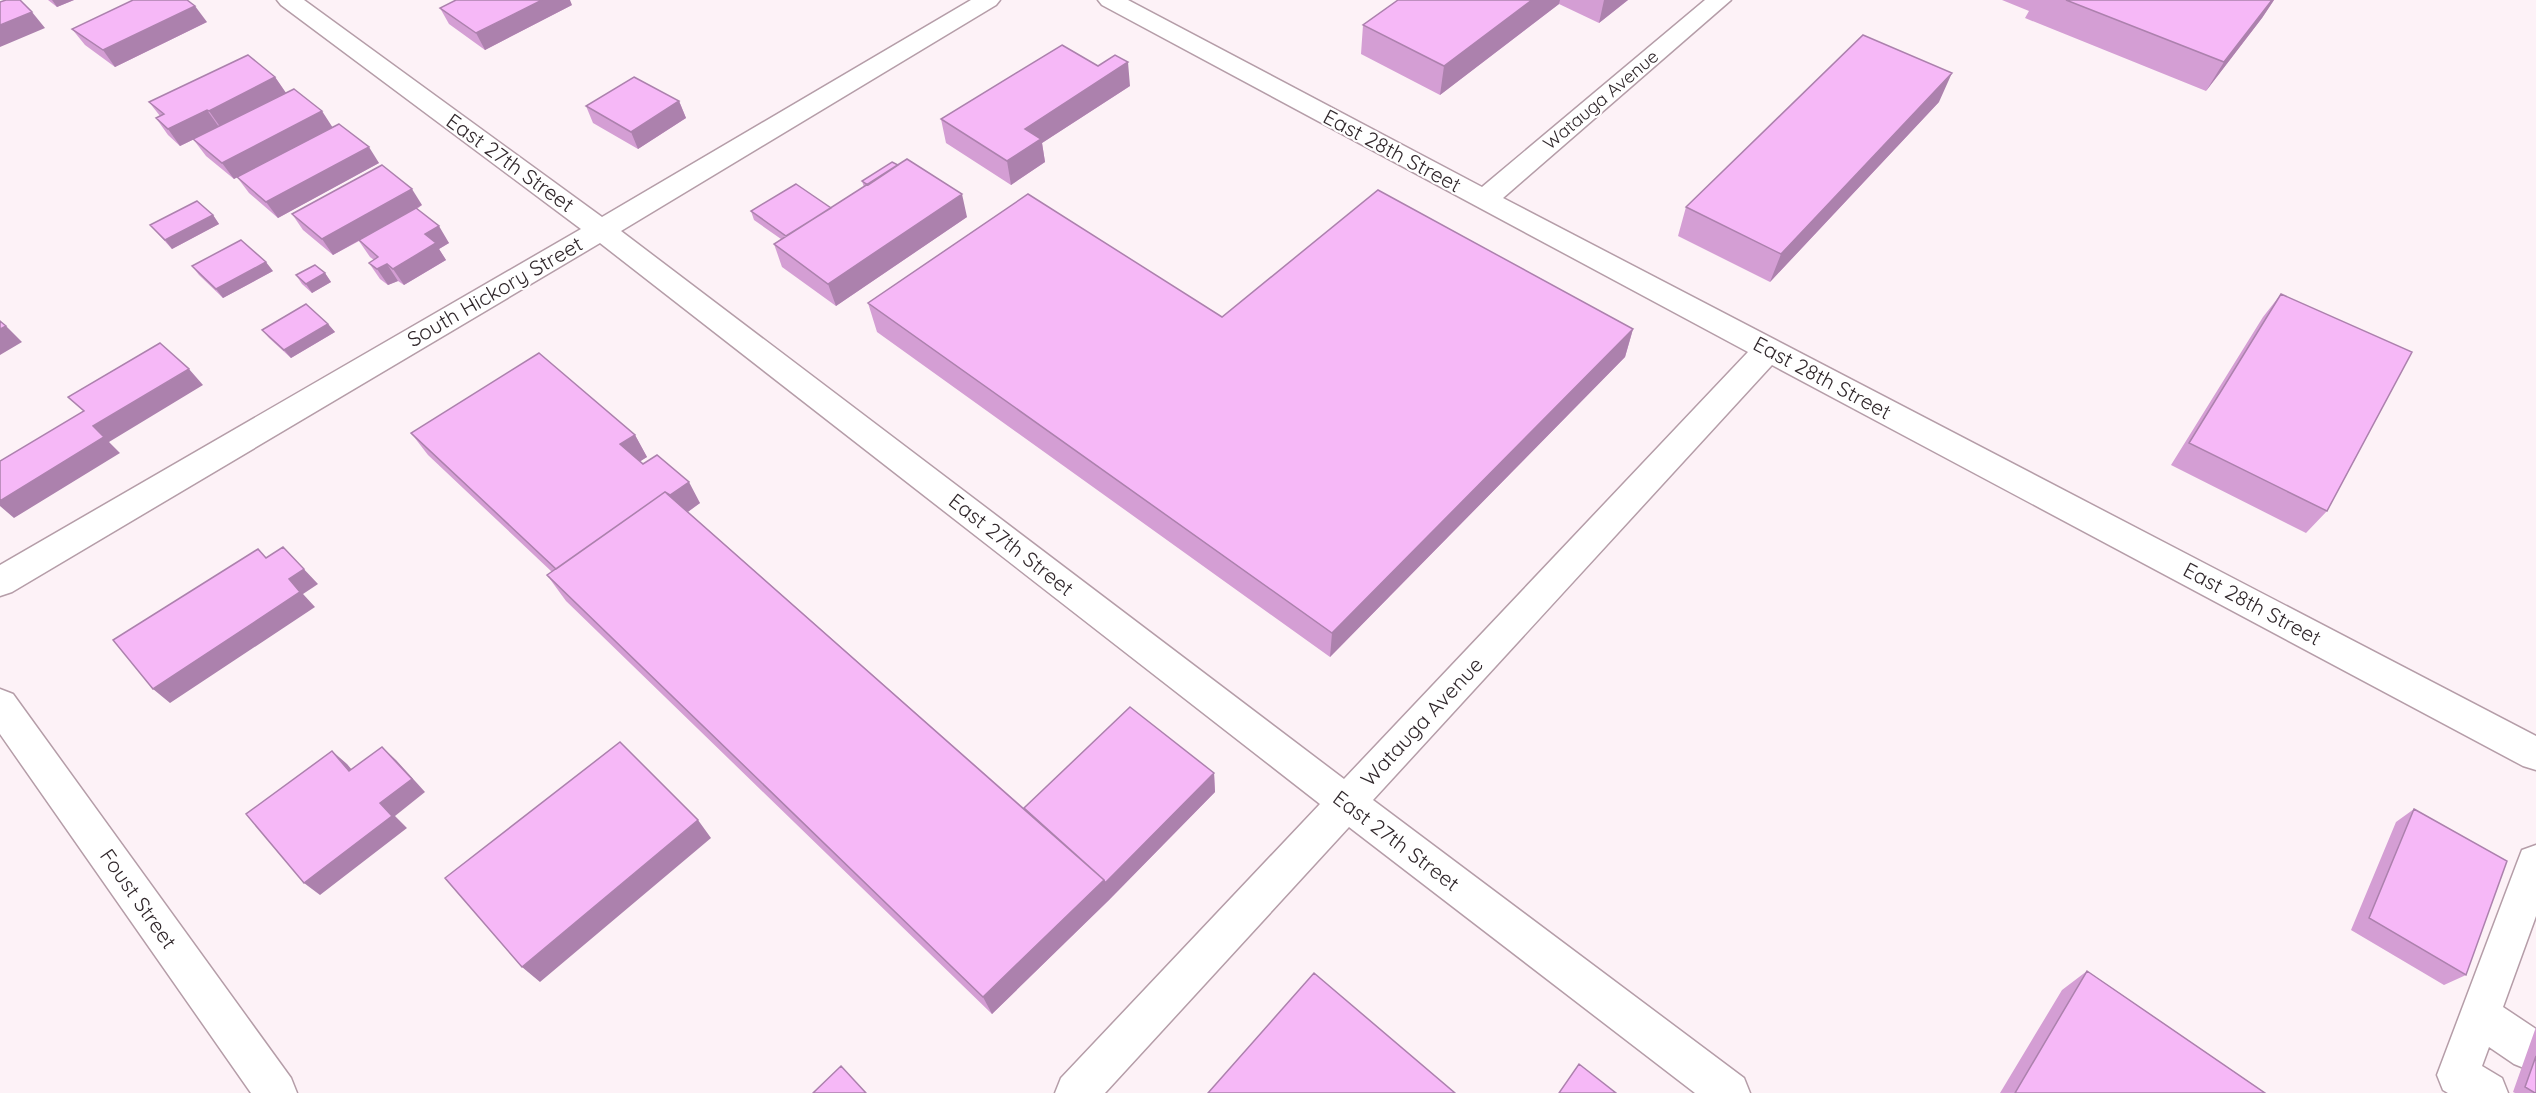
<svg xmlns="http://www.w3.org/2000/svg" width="2536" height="1093" font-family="Quicksand,sans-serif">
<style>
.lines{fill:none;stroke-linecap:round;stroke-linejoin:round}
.minor-casing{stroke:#b59da8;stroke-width:3}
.minor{fill:#fff;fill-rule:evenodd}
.wall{fill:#d49ed4}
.shaded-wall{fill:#ac81ad}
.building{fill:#f6b8f7;stroke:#ac81ad;stroke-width:1.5}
.labels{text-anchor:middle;stroke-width:4.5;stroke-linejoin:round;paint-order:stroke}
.far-street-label{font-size:18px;fill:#31282c;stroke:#fff}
.street-label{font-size:21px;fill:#31282c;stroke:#fff}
</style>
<rect width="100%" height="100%" fill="#fdf2f7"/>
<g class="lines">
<defs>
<path id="minor" d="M277,0H304L602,217L971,0H1000L996,5L621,231L1344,779L1748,352L1102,5L1098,0H1128L1482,187L1705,0H1731L1503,198L2536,736V770L2523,766L1772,365L1373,800L1744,1078L1750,1093H1695L1349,827L1105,1093H1055L1061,1078L1320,804L600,243L12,592L0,596V565L581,229L281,5Z
M0,689L13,694L291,1078L297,1093H251L0,734Z
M2536,845V916L2503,1007L2536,1029V1067L2529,1070L2514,1064L2489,1047L2482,1066L2502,1078L2508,1093H2448L2443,1090L2437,1075L2517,863L2522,850Z"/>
</defs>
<use href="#minor" class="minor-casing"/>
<use href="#minor" class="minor"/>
</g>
<path class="wall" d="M48,0H74L57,7Z
M1398,0H1628L1599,23L1559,4L1440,95L1361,54L1363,25Z
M2002,0H2274L2262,18L2206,91L2025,18L2029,11Z
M572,5L485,50L449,24L440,8Z
M207,22L115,67L85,45L72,29Z
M275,77L286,93L332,127L379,163L278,218L249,193L237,177L234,179L206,156L193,139L219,127L180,146L168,135L156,118L160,116L149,102Z
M1130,86L1042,143L1045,162L1011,185L946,143L941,119Z
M679,101L686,118L638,149L593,123L586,106Z
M1939,102L1770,282L1678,236L1686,207Z
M862,181L967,217L836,306L782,267L774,244L781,239L754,220L751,211L831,208L864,187Z
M422,205L417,209L449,243L439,249L446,260L404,285L398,281L388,285L380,279L369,263L374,260L370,257L359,241L333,255L303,230L292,214Z
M213,215L219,224L172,249L150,225Z
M192,266L273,271L223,298L199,275Z
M325,273L331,282L312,293L302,284L296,275Z
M2281,294L2327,511L2306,533L2171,465L2263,317Z
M868,303L1222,317L1633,329L1625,357L1330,657L877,332Z
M328,324L335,332L291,358L269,338L262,330Z
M411,433L635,435L647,457L640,461L700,503L688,512L1024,808L1214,773L1215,792L1109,900L992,1014L566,601L547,575L552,572L428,455Z
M2414,809L2466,975L2444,985L2351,930L2396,822Z
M2087,971L2265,1093H2000L2062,990Z
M2536,1027V1093H2515L2513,1092Z"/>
<path class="shaded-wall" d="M52,0H74L57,7Z
M542,0H570L572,5L485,50L476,33Z
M1532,0H1560L1559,4L1440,95L1444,66Z
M1604,0H1628L1599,23Z
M2272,0H2274L2262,18L2206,91L2224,62Z
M195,6L207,22L115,67L103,50Z
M32,12L45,28L0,47V25Z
M1128,62L1130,86L1042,143L1045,162L1011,185L1007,161L1025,129Z
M1952,73L1939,102L1770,282L1781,254Z
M275,77L286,93L221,128L209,111Z
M679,101L686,118L638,149L631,132Z
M207,110L219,127L180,146L168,129Z
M322,111L333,128L234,179L222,163Z
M369,147L379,163L278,218L266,202Z
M412,189L422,205L333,255L322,239Z
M962,194L967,217L836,306L828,284Z
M213,215L219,224L172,249L165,240Z
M439,226L449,243L439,249L446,260L404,285L393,269L425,234Z
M266,262L273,271L223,298L216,289Z
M387,264L398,281L388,285L377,269Z
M325,273L331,282L312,293L306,284Z
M328,324L335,332L291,358L284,350Z
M6,326L22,342L0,355V329Z
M1633,329L1625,357L1330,657L1332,633Z
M189,369L203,385L109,442L120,453L14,518L0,506V501L93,426Z
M635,435L647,457L633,466L620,444Z
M689,482L700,503L575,593L560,573Z
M283,547L318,584L303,594L315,607L170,703L153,689L289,579Z
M382,747L396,760L425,792L395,816L407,828L320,895L304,883Z
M332,751L347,764L364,784L349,771Z
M1214,773L1215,792L1109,900L992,1014L983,997Z
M698,820L711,838L540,982L522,967Z"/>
<path class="building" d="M6,0H20L32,12L0,25V2Z
M133,0H187L195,6L103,50L72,29Z
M456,0H542L476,33L440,8Z
M1398,0H1532L1444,66L1363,25Z
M2066,0H2272L2224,62Z
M1863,35L1952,73L1781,254L1686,207Z
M1062,45L1098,66L1115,55L1128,62L1025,129L1041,139L1007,161L941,119Z
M248,55L275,77L209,111L207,110L168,129L156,118L164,114L149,102Z
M634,77L679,101L631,132L586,106Z
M294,89L322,111L222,163L193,139Z
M339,124L369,147L266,202L237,177Z
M907,159L962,194L828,284L774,244Z
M892,162L898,165L868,185L862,181Z
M382,165L412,189L322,239L292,214Z
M796,184L831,208L786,236L751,211Z
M1378,190L1633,329L1332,633L868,303L1028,194L1222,317Z
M197,201L213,215L165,240L150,225Z
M416,208L439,226L425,234L436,243L393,269L387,264L377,269L369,263L378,257L359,240Z
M241,240L266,262L216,289L192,266Z
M315,265L325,273L306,284L296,275Z
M2281,294L2412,352L2327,511L2189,443Z
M306,304L328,324L284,350L262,330Z
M0,321L6,326L0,329Z
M160,343L189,369L93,426L104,437L0,501V461L84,411L68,397Z
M539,353L635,435L620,444L643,464L657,455L689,482L670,495L665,492L556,569L411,433Z
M665,492L1104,880L983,997L547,575Z
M283,547L304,569L289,579L300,592L153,689L113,640L258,549L266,558Z
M1130,707L1214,773L1105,883L1104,880L1024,808Z
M620,742L698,820L522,967L445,878Z
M382,747L412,779L380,803L392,816L304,883L246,814L332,751L349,771Z
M2414,809L2507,861L2466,975L2369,918Z
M2087,971L2265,1093H2015Z
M1314,973L1455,1093H1208Z
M2536,1056V1093H2535L2525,1087Z
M1579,1064L1616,1093H1559Z
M841,1066L866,1093H813Z"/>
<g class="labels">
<g class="far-street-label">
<text transform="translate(1601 100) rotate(-40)" y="6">Watauga Avenue</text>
</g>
<g class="street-label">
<text transform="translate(1392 151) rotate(28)" y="7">East 28th Street</text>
<text transform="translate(510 163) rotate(36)" y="7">East 27th Street</text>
<text transform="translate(495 292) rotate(-30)" y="7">South Hickory Street</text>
<text transform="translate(1822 378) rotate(28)" y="7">East 28th Street</text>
<text transform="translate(1011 545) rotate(38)" y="7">East 27th Street</text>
<text transform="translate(2252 604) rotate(28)" y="7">East 28th Street</text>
<text transform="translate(1422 722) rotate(-47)" y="7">Watauga Avenue</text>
<text transform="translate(1396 841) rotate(37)" y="7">East 27th Street</text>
<text transform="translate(138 899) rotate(55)" y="7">Foust Street</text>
</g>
</g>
</svg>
